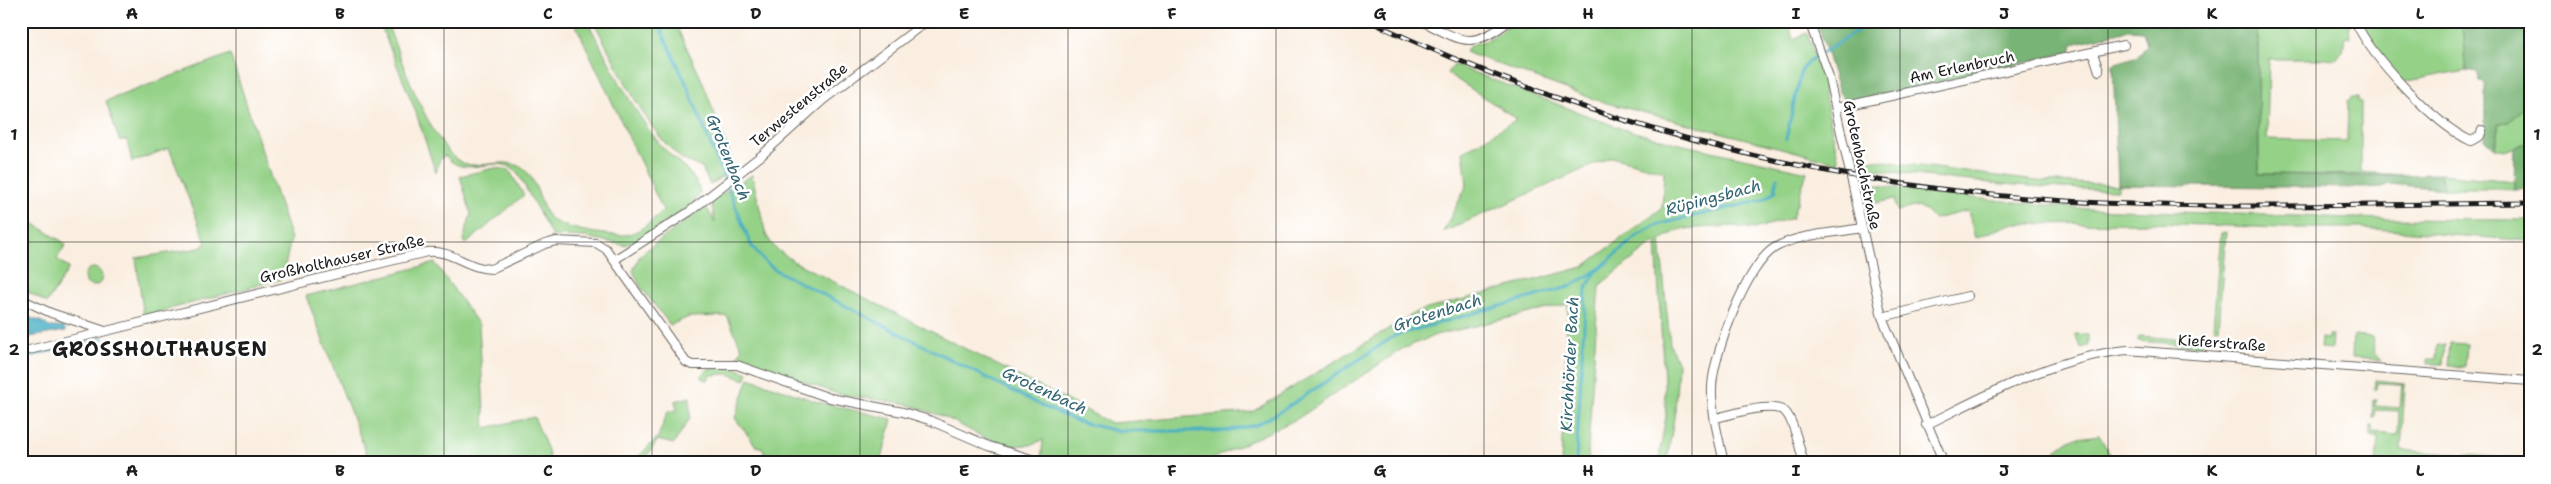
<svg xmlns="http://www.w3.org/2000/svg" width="2551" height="484" font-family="'Shantell Sans',sans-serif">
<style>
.green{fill:#95d288;stroke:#587752}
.forest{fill:#78b474;stroke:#4a6848}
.water{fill:#45adc4;stroke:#306470}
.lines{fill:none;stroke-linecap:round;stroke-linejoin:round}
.stream{stroke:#45adc4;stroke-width:3}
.minor-casing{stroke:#6a6661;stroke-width:10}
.minor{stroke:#fff;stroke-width:8}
.rail-casing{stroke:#1c1c1c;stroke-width:5}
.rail{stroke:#fff;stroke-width:3;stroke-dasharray:9;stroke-linecap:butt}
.grid{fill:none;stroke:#1c1c1c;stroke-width:1;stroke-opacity:0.55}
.labels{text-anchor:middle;stroke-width:5;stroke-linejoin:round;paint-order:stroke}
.street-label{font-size:15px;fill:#1c1c1c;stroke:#fff}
.water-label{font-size:16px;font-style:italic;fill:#306470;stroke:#fff}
.district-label{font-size:20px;font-weight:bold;letter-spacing:1px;fill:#1c1c1c;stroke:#fff}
.neatline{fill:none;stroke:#1c1c1c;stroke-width:2}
.grid-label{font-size:16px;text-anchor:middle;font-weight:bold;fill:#1c1c1c}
</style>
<rect width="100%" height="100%" fill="#fff"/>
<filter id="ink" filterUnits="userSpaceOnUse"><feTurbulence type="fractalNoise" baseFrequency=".02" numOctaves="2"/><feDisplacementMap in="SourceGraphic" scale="10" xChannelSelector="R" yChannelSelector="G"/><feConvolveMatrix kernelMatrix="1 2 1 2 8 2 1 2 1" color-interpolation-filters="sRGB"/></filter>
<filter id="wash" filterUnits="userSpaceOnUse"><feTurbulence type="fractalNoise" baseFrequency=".0096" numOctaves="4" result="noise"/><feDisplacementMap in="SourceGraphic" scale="20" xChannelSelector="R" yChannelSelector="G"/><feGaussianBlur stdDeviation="1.12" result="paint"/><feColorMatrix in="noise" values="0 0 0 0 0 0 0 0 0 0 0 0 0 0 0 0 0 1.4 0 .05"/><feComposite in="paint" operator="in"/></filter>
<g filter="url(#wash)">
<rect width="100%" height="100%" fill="#faeee0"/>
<path class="green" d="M379,21H386C399,53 432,150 463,163C482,170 504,156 522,168C538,178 538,203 549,217C559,229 615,238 629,234C643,230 653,220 663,210L574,21H587C610,62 630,107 659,143C671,158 697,173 700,193L693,204L638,241L624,245L585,237L552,236L517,172C497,151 464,182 445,155L439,161L436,173L415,110Z
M593,21H674L701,78L735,167L710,185L702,168C695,165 687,162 681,158C646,132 615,60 593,21Z
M1514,21H1788L1793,39L1807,33L1825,84L1823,88L1839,163L1599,101L1465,52L1471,45L1491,39Z
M2255,21H2349L2350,38L2345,37L2343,52L2335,59H2269L2267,139L2347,141L2348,101L2352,97H2358V102H2361V172L2404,175L2259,174L2258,39Z
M2363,21H2460L2464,34L2466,70L2403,82L2363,31L2359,23Z
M230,54L291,239L282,279L147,315L143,312L136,258L200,248L206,243L169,148L132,162L127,140H119L106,101Z
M1454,65L1623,129L1684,145L1807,172L1792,218L1754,229L1733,226L1681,229L1660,240L1670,344L1678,364L1675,411L1667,463H1658L1666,416L1656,241L1601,284L1598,298L1588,450L1589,463H1561L1568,304L1436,335L1402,349L1297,419L1203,463H1041L1043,440L1030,445L1008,446L981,436L945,417L907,404L838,394L736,358L742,349L727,316L689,317L670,325L640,286L633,271L640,255L706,206L715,223L711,201L752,175L766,235L774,247L793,261L1111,423L1252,412L1416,312L1583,267L1662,208L1664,171L1611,157L1443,232L1467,185L1463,152L1517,119L1447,73Z
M2530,101V142L2504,150L2495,148L2499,123L2510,122Z
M1852,157L2036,181L2118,185V190C2029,188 1941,180 1854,166Z
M495,168L509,170L524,195L466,244L463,240L471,214L460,176Z
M2440,174L2514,181V189H2445Z
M1857,182L1944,195L2088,209L2384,219L2528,220H2530V241L2361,228H2282L2153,223L2011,224L1975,238L1968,211L1934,219L1919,206L1897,211L1894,199L1862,206Z
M21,215L66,244L57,259L69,268L47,303L21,288Z
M2226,232L2218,328L2213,327L2221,233Z
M435,263L479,325L485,428L534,417L548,450L550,463H370L306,296Z
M84 277a9 9 0 1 1 18 0a9 9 0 1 1-18 0Z
M2075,334L2088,335V346L2081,348Z
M2328,335H2332L2331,349L2320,348L2321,338L2328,339Z
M2353,335L2372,337L2375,352L2382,360L2352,358Z
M2139,336L2202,341V346L2138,341Z
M2450,343L2467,344L2465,367L2448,366Z
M2437,344L2445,345L2443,364H2428V359H2436Z
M735,368L748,373L745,380L728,374L710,375L708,380H704L701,376L708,369Z
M749,378L818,402L892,419L881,463H766L763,448L756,446L735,418Z
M2375,380L2405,383L2401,450L2530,460V463H2376L2378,437H2370L2371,426H2373V433L2398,435L2399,411L2375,410L2374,417H2372L2373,399H2376L2375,406L2400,408L2402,384L2377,383L2376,390H2374Z
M690,397V418L675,442L673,444L658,440L642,463H632L658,437L668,411L677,410L675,401Z
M2099,435L2115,463H2068L2056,450L2071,439Z"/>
<path class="forest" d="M1817,21H2255L2258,39L2259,174L2358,176L2440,174L2445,189L2389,184L2382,187L2366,188L2118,185L2113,64L2138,56L2147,45L2143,31L2128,30L2073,44L2071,52L1848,103L1839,93Z
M2460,21H2530V101L2510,122L2499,123L2495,148L2485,139V83L2479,82L2478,72L2466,70L2464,34Z
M2530,142V188L2514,189L2515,146Z"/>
<path class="water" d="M21,312C30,321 41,318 49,327H64L66,331L29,337L21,340Z"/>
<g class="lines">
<path class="stream" d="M657,21L686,83L751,245L764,261L777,271L1044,407L1079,422L1117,431H1225L1256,425L1283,410L1396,335L1569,287L1598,270L1637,236L1656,225L1763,200L1775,192L1777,178
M1786,139L1801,71L1809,61L1873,21
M21,358L103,338
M1576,463L1586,289L1597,270"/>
</g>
</g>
<g filter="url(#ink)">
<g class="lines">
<defs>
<path id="minor" d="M1422,21C1461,41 1472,51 1509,21
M1809,21L1828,74L1882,317L1944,463
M2355,21C2372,58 2434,124 2471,141L2480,136L2482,130
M2093,53L2099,71
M1836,108L2124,45
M614,260L689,212L762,155L823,100L927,21
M21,299L51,313L105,331
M1882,317L1968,296
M21,352L427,252C451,249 468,269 491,269L545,244L556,241L596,243L606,249L686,362L692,365H737L830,398L903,412L929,420L989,446L1044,463
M1715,418C1731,415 1777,399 1787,414C1796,427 1799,448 1804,463
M1926,425C1991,393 2055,357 2127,350L2530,381
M1724,463C1719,439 1711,412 1712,387C1713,355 1747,263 1776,247C1800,234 1834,233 1862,228"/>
</defs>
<use href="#minor" class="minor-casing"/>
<use href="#minor" class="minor"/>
<defs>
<path id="rail" d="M1369,21C1566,113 1776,174 1993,195C2171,213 2351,204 2530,203"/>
</defs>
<use href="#rail" class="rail-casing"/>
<use href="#rail" class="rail"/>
</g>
</g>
<path class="grid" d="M236,21V463M444,21V463M652,21V463M860,21V463M1068,21V463M1276,21V463M1484,21V463M1692,21V463M1900,21V463M2108,21V463M2316,21V463M21,242H2530"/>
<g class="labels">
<g class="street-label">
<text transform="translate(1962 67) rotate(-12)" y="5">Am Erlenbruch</text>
<text transform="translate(799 105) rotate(-40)" y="5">Terwestenstraße</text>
<text transform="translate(1862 165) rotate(78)" y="5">Grotenbachstraße</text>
<text transform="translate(342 259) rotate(-13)" y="5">Großholthauser Straße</text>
<text transform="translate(2222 343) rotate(4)" y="5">Kieferstraße</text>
</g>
<g class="water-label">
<text transform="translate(729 157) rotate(68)" y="6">Grotenbach</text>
<text transform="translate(1713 197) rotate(-15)" y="6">Rüpingsbach</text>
<text transform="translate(1437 312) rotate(-17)" y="6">Grotenbach</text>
<text transform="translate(1569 364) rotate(-87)" y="6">Kirchhörder Bach</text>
<text transform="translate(1045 390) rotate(25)" y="6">Grotenbach</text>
</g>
<g class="district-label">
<text x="160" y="356">GROSSHOLTHAUSEN</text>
</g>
</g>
<rect width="2551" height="484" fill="none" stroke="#fff" stroke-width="55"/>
<rect x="28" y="28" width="2496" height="428" class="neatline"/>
<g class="grid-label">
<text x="132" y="19">A</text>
<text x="340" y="19">B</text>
<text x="548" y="19">C</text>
<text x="756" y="19">D</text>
<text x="964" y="19">E</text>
<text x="1172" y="19">F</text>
<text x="1380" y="19">G</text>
<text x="1588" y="19">H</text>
<text x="1796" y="19">I</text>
<text x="2004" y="19">J</text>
<text x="2212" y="19">K</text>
<text x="2420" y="19">L</text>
<text x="14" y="140">1</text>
<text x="2537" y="140">1</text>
<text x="14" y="355">2</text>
<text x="2537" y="355">2</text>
<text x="132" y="476">A</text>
<text x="340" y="476">B</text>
<text x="548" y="476">C</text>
<text x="756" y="476">D</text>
<text x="964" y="476">E</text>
<text x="1172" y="476">F</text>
<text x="1380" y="476">G</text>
<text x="1588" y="476">H</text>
<text x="1796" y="476">I</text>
<text x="2004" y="476">J</text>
<text x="2212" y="476">K</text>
<text x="2420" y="476">L</text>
</g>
</svg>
